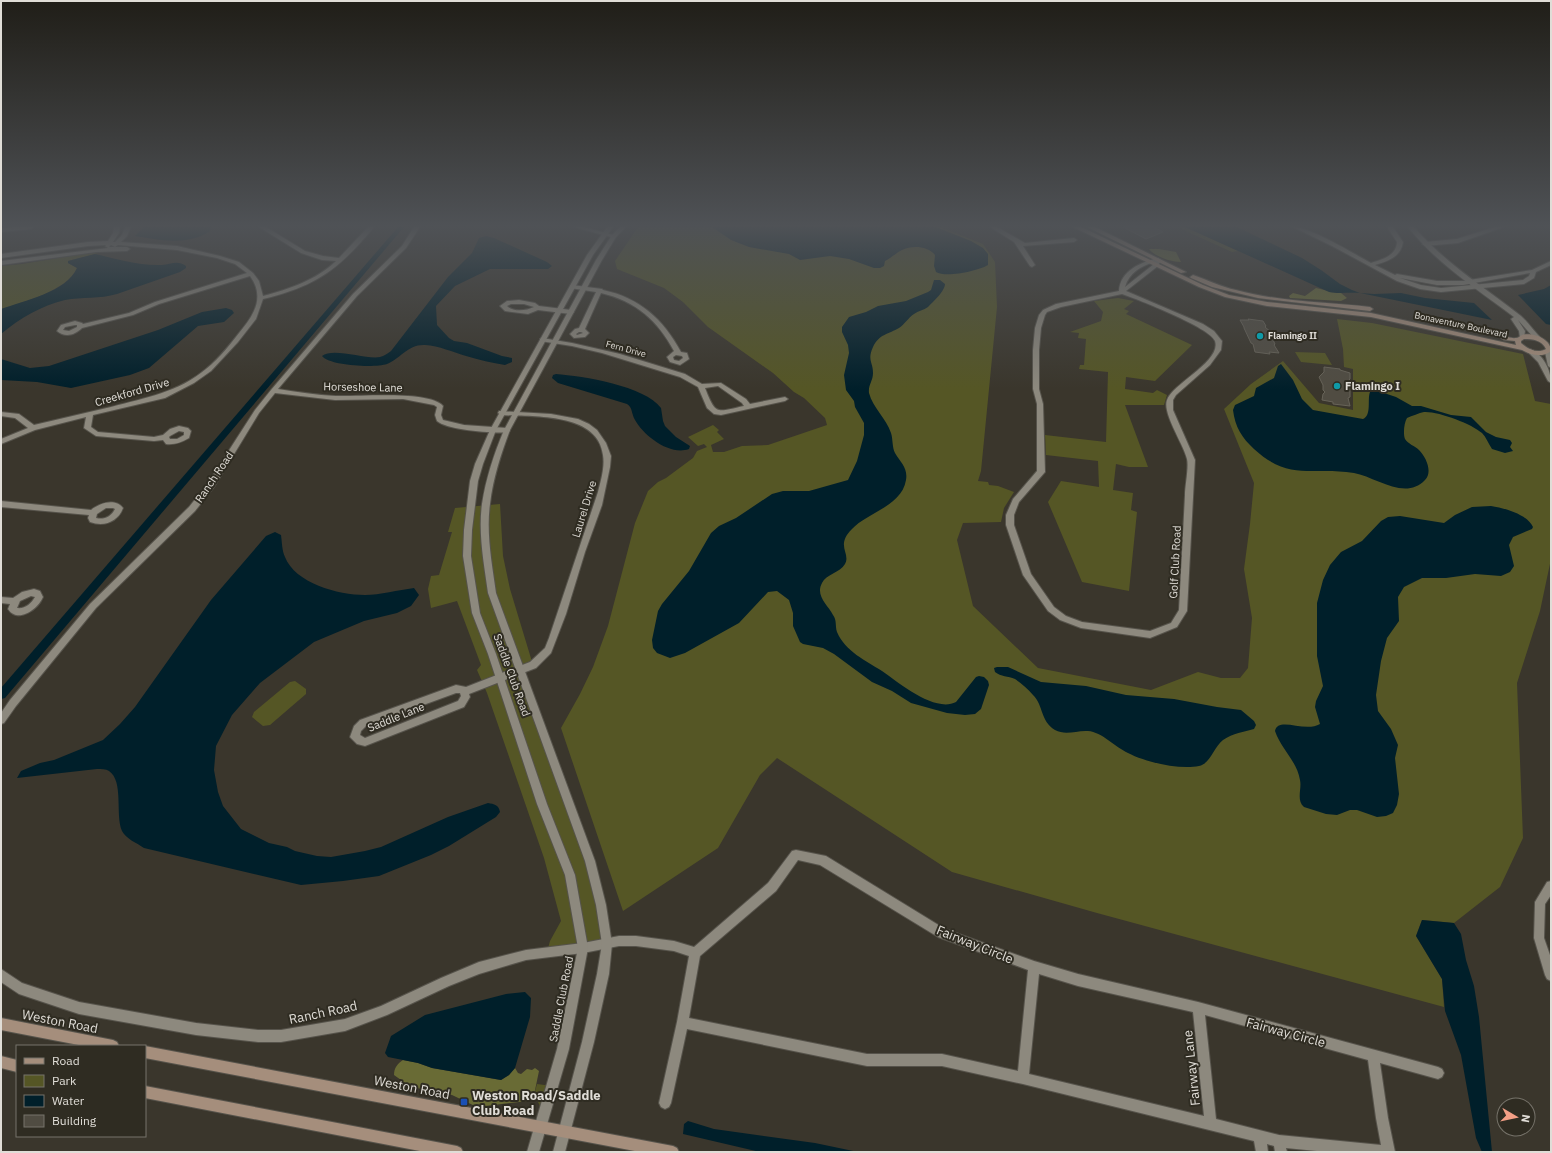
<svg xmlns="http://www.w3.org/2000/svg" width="1552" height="1153" font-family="'IBM Plex Sans',sans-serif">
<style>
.green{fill:#555625}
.forest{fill:#696b35}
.water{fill:#001f2a}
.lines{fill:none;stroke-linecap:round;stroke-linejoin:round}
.canal{fill:#001f2a;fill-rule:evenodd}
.building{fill:#504c42;stroke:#676358}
.minor-casing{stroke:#56534b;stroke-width:2}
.tertiary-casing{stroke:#56534b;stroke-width:2}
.secondary-casing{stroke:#56534b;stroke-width:2}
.minor{fill:#8d897e;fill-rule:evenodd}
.tertiary{fill:#8d897e;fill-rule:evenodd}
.secondary{fill:#a58e7c;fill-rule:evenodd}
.culture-dot{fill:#0f9aa8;stroke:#2f2c22;stroke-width:1.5}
.transit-dot{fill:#1a4fb4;stroke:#2f2c22;stroke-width:1.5}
.labels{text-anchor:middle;stroke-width:4;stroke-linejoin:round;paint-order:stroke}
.far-street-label{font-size:9px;fill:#e0ddd7;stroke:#2f2c22}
.far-poi-label{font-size:9px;font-weight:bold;fill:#e0ddd7;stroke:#2f2c22;text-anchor:start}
.poi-label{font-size:11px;font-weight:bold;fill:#e0ddd7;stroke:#2f2c22;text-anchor:start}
.street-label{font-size:11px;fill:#e0ddd7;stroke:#2f2c22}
.near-street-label{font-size:13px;fill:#e0ddd7;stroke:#2f2c22}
.near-poi-label{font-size:13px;font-weight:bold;fill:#e0ddd7;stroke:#2f2c22;text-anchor:start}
</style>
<rect width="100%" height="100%" fill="#3a362c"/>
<path class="green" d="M638,227H940L983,244L995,262L997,307L981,471L978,481L988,482L989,485L998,486L1014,492L1004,508L1001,522L963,523L957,540L973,606L1038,668L1151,690L1198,672L1221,678H1240L1248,668L1252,618L1244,569L1250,524L1254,483L1224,409L1251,384L1283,361L1319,403L1353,410V369L1344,367L1343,349L1337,319L1372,323L1523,354L1535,401L1551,404V559L1540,611L1517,683L1523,838L1500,887L1454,923L1422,920L1416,936L1442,979L1444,1007L1097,913L952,872L777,758L760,775L718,848L623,911L561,728L580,694L593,667L608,626L635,523L648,491L658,482L666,478L693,458L697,451L707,447L704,444L698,446L688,437L713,425L719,430L717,432L724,439L711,445L713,452H724L742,446L768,445L827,425L825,418L804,398L794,392L773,373L708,327L683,302L664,288L617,269L615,261Z
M1177,227H1185L1238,251L1232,252Z
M95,252L98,253L68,261V263L77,268C67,291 23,302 1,310V266L22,264Z
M1118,298L1134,301L1124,309L1129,311L1126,314L1192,345L1155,381L1126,377L1125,389L1153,393L1157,390L1167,395L1164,405H1125L1148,467H1129L1116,464L1113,490L1133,493L1131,510L1137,512L1129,591L1082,582L1048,502L1061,481L1099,487L1098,461L1046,455L1045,435L1106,442L1108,372L1079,369L1080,365H1084L1086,339L1078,338L1079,333L1070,332L1101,321L1103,312L1094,301Z
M1295,352L1325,353L1332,365L1301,362Z
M500,504L503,556L510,589L533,665L519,670L590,861L607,944L547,952L550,941L561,921L544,858L487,693L477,670L481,665L457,601L431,608L428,589L431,576L439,575L452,532H448L455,508Z
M295,681L306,689V694L270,725L263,726L252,717L254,712L290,682Z
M537,1084L552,1086L544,1114L537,1100L528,1101L534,1095Z"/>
<path class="forest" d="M1149,249H1159L1176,252L1181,262C1172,262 1155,257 1149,249Z
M1316,288L1337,293H1341L1347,298L1341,301L1290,298L1289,296L1293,293L1305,296Z
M403,1060L418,1063L432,1068L501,1080L509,1075L515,1068L518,1073L521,1074L527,1069L532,1070L535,1068L539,1071L534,1095L528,1101L477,1107L452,1095L427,1091L408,1085L394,1075C394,1068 397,1064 403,1060Z"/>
<path class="water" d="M144,227H211L210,231C190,246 157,240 135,236Z
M712,227H936L971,241L983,248L988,254V265C978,271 946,278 936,272L934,266L935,255C928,246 912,245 902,250C896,253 891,258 885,261L884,266L880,268H874L849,259L830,256L800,260L789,254L749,247L731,240Z
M1185,227H1237L1302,258L1321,270L1340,284L1352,290L1360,293L1374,294L1401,293L1425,298L1474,303L1492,320L1360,293C1350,292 1339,294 1329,292Z
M486,236L494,238L547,262L552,266L548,269H490L455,286L436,306L437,325L449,338L454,341L467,343L502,356L512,358V362L505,365C492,363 479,360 466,356C453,352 439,346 425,345C408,344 400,359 387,364C375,368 330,366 322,356C333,347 367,360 380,357C384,356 388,353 391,351L448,277L472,253L479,238Z
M95,254C117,259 139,266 162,265C171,264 178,260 186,266V268L180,272C159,279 138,287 117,294C100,299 82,297 65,300C41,306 20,318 1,334V309C23,301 67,292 77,268L68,263V261Z
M934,280H940L945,284C945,291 933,302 928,307C924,310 918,311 914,314C908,318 905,324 899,328C889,334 879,334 873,347C867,360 873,362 873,373C873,381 868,385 869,393C873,408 886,418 891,433C893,439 892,447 895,453C901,463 908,468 906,480C902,506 868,512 852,529C835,546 851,553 845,564C840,573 826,574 822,583C815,596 828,605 833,615C837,620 835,626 837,632C845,651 866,661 882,671C899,683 935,713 956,702L976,677L979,676L984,677L988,681L989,685L981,709L975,714L965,715L947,713L911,703L892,691L872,682L834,654L823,648L803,644L800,642L793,626V613L789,600L777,591L768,592L739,623L685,653L670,658L657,653L653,648L652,640L658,611L662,604L689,571L711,533L719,526L736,518L772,494L783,491H809L848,480L857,461L864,435V423L855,407L854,401L846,390L844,375L849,353L848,345L842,332V327L849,317L866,312L878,306L906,301L928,292L931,290Z
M1551,285V325L1546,324L1518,295L1544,289Z
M226,308L232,310L234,313L224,322L198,326L149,368L130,375L71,388L37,382L1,380V359L30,368L49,366L158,330L202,312Z
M1281,364L1293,380L1302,399L1313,410L1363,419C1372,415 1367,400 1370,392H1381L1396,397L1412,406H1421L1451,415L1471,417L1486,432L1496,437L1510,440L1512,443L1510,447L1513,451L1505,453L1492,449C1488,443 1486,437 1482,433C1472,424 1438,411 1424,412C1419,413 1412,416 1407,418C1404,423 1403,434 1405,439C1408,444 1415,446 1419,450C1426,457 1433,472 1425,480C1405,501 1376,477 1354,473C1312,466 1290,482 1254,449C1242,438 1235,427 1233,410L1235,405L1254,396L1256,388L1274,378L1278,366Z
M556,374C583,376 645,386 661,408L663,421L665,426L676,437L690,446L689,449C670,456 644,436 635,420C631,413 633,408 627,404L558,383L552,378L553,375Z
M1491,506C1504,508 1527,514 1533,527L1532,529L1513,537L1509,545L1514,566L1510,572L1501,576L1475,574L1446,578H1422L1404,587L1398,597L1399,621L1387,638L1381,661L1376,695L1378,711L1391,729L1398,745L1395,758L1399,794L1397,805L1393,813L1386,816L1377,817L1357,810H1350L1337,815L1326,814L1304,807C1296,800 1302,789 1300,780C1297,761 1281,749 1275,731C1278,716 1305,733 1320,724L1315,707L1316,701L1323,686L1317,656V603L1323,580L1330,565L1341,552L1362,541L1381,521L1388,517L1400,516L1444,523L1455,515L1472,507Z
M275,532L281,535C282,542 282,551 285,557C295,583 338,595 365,595C380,595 398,590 414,588L419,595L411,606L397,613L364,621L314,642L260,683L232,715L216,746L214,770L218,792L223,806L241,829L269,843L287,847L295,851L317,856L331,857L365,851L381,847L448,817L488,803C494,804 499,805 500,812L496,817L449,846L431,855L379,876L343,881L301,885L144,848C137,843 126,839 122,831C115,815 124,781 109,771C106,769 101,769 97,769L17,778L21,771L40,763L54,760L103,740L120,724L135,707L211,600L266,536Z
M997,667H1008L1041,682L1086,686L1126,695L1174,699L1217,707L1241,710L1254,721L1256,725L1254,729C1244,732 1233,733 1223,740C1214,747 1210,764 1199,766C1179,770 1145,762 1128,753C1115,747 1102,732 1088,731C1077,730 1066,736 1055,730C1040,721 1044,706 1033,695C1028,689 1021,683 1015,679C1008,676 1001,677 995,672L994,668Z
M1422,920L1454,923L1461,934L1466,960L1474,986L1479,1017L1492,1152H1482L1476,1138L1461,1055L1445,1011L1442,979L1416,936Z
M525,992L531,998L530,1017L515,1068L509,1075L501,1080L432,1068L418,1063L388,1057L385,1053L391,1036L425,1015L506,994Z
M688,1121L714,1129L815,1143L858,1152H760L683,1134L684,1124Z"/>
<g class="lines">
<path class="canal" d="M398,227H404L5,698L1,699V688Z"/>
</g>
<path class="building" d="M1123,227H1154L1163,232L1146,239Z
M1248,319L1263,321L1266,326L1265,327L1272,333V338L1275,344L1274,345L1279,353L1269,352L1270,354L1255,352L1253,344L1251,343L1244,328V327L1240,320H1249Z
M1324,367L1340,369V370L1350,373V379L1349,380L1350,382V397L1348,398L1350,406L1333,404V402L1322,400L1323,394L1325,392L1323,390V385L1319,377L1324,372Z"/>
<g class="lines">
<defs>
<path id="minor" d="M14,227H34L31,229L1,232V228Z
M114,227H120L119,233L113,242H115L122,235L125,227H131L127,236L121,242L177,246L220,256L239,262L253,273L259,281L263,296C290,289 316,280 336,261L322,260L301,253L259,227H266L305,251L323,256L339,258L368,227H374C339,269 317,286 263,299L256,319L238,342L211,371L194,383L165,398L93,415L91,427L98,432L154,437L163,435L170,429L179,426L188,428L191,431L189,438C182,442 175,445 166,444L163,440L154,441L96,436L84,428L86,417L35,430L1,444V439L28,428L15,418L1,416V412L19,414L34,425C60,419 85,413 111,407C145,398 179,392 206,369C220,358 232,342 243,328C256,312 264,295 250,276L159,304L133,315L82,328C75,335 65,338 57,331L61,325L75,321L82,323L83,324L129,313L155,302L247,273L235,264L217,258L177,250L118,245L115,247L111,245L109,247H127L130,249L127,251L96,252L1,265V261L108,248L105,246L106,245L88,246L1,258V254L88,242L108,241L113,233ZM75,325H77V327L69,331L63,330L65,327ZM179,431L184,432V435L177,439H170L169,437L170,436Z
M414,227H420L406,248L357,296L278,389C297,392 316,395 336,396C358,397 429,390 443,406L441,415L443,420L464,425L507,428L510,430L509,432C495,434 447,430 437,421L435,415L437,407L434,405L403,399L335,400L275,393L259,413L214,487L195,511L96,608L16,706L4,723L1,724V713L10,700L90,604L189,507L208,483L255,410L271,390L353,294L402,246Z
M574,227H584L617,236L614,238Z
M990,227H997L1025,243L1074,238L1077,240L1074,242L1023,246L1035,265L1032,267L1030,266L1014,242Z
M1293,227C1311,227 1354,254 1371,263C1383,259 1396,256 1397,242L1387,227H1393L1403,242C1401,257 1388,261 1375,265L1395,275L1397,274L1437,281H1463L1532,270L1551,261V265L1536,272L1534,278L1524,284L1441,292L1420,289L1397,281L1332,246ZM1530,273L1529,276L1523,280L1441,288L1421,285L1400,278L1437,285H1463Z
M1495,227H1504L1458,243L1425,246L1422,244L1425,242L1457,239Z
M1158,258L1161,260L1158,266L1126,291L1203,324L1214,331L1222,341L1221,350L1210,365L1176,395L1173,400V410L1195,460L1187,611L1177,627L1150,638L1081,628L1060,620L1048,611L1023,575L1006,525V515L1013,499L1037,471V404L1033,389V350L1035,328L1039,315L1043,310L1056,304L1119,291C1120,271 1141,262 1158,258ZM1154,262V264L1125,287C1129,273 1141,266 1154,262ZM1122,294C1137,299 1211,328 1215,341C1222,361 1172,384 1167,400C1162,413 1184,445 1187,459C1189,467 1185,486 1185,495C1183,534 1181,572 1179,610L1171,623L1150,631L1082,622L1066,616L1054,607L1031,574L1014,525V515L1019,502L1045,472L1043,404L1039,389V350L1041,328L1045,315L1047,312L1061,307Z
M572,285L602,289L603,290C640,298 663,319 681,352L687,353L689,359L680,365L670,362L667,357L674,351C658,321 636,301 601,293L585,329L589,333L585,337L574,338L570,334L575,329L579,328L596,292L570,288V286ZM579,332H581L583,333L577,335L576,334ZM676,355L682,356L683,358L679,361L674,360L673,357Z
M519,300L535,303L539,306L571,310L574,312L571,314L538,310L528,314L505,311L500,306L507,301ZM511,304H524L534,307C526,311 513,312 507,306Z
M542,338L572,343L620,354L685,374L702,384L721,383L746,399L750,404L785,397L788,399L785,401L721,415L714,414L707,408L698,387L680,377L602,353L572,346L540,341V339ZM718,386L742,403L744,406C716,412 716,416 705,388Z
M499,411L551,414L578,419L589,424L597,430L606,443L611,456L610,467L602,505L585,552L566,614L551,653L536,668L469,694L470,697L464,707L365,746L357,744L350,737L354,726L360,720L456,685L466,687L530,662L545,648L549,638L598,492C601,480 605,467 603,455C598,412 532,417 501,415L498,413ZM456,693H460L461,696L458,701L365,738L360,735L361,731L366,726Z
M1,501L91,510C100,503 115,498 123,508C118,522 104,527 90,522L88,518L89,515L1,507ZM106,508H113L115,509C111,517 104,520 96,518L97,514Z
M34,589L40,591L43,597C38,609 18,624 8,609L10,604L1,603V597L13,598L22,592ZM31,596L35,597C31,604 25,609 17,608L20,601Z
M796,850L826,856L945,929L1034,961L1078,974L1198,1002L1438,1067L1442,1069L1444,1073L1442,1077L1438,1079L1380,1063L1388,1118L1395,1152H1327L1286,1148L1287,1152H1275L1274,1146L1267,1144L1268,1152H1256L1254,1141L1023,1084L942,1066H867L687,1029L671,1103L669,1107L665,1109L661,1107L659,1103L677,1022L689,956L674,951L636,946H619L583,953L526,960L479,974L449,986L387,1015L345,1031L281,1042H258L196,1035L79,1014L19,994L1,982V969L22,983L79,1002L196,1023L258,1030H281L345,1019L381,1006L441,978L479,962L526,950L583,943L619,936H636L674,941L694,947L768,883L792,851ZM798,860L820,865L938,937L1028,970L1018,1071L942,1054H867L689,1018L700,956L776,891ZM1039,974L1078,986L1193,1012L1204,1116L1029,1074ZM1205,1015L1368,1060L1376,1118L1381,1145L1279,1135L1216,1119Z
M1551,881V895L1545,904L1544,938L1551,958V981L1547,979L1545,975L1534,938L1535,902L1547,882Z"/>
<path id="tertiary" d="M607,227H613L593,255L496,430L483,464L478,481L472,530L471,556L480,613L496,654L547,804L575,875L588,948L569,1049L539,1152H527L557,1049L578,948L565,875L537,804L488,654L472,613L463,556L464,530L470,481L475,464L490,430L587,255Z
M620,227H626L616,237L602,260L510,430C501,454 493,478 490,504C486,533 492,564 496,593L595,861L606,905L612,944L609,974L594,1042L565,1152H553L582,1042L597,974L602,944L596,905L585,861L488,593C484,564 478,533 482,504C486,478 494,454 504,430L596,260L612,235Z
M1408,227H1414C1445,263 1484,287 1521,316C1529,323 1534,332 1542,339V341H1538L1535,339L1518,320L1525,331L1524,338H1520L1519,331L1511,319L1514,317C1477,289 1437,264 1408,227Z
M1530,349C1543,354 1551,370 1551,383L1548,381L1538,362L1527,351Z
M1548,350L1551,352V368L1548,366L1545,352Z"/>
<path id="secondary" d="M1073,227H1081L1203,285L1229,295L1267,302L1371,313L1516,345L1515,341L1504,340L1501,338C1506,335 1510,339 1516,338C1518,338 1520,336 1522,335C1533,332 1551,339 1551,351C1542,358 1531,355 1522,350L1371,317L1267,306L1225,297L1199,287ZM1524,339C1533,339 1542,340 1546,349C1537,354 1528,349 1521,343V341Z
M1087,227H1095L1186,272L1181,273Z
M1193,275C1208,280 1221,287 1236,290C1280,302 1326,302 1370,307L1373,309L1370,311L1258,298L1212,287L1191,278L1190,277Z
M1,1018L113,1040L117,1042L119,1046H84L1,1030Z
M145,1046L673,1146L677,1148L679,1152H640L145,1058Z
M1,1056L17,1060V1072L1,1068Z
M145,1086L457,1146L461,1148L463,1152H425L145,1098Z"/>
</defs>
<use href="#minor" class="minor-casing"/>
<use href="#tertiary" class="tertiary-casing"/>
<use href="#secondary" class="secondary-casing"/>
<use href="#minor" class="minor"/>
<use href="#tertiary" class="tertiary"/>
<use href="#secondary" class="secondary"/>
</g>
<linearGradient id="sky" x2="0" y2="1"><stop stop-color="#201e18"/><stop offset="0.58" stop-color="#4f5256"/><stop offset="1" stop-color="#4f5256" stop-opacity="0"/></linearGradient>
<rect width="1552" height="389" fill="url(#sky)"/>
<g class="culture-dot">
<circle cx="1260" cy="336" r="4"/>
<circle cx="1337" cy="386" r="4"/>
</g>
<rect class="transit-dot" x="460" y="1098" width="8" height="8" rx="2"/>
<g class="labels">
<g class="far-street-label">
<text transform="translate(1461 325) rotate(12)" y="3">Bonaventure Boulevard</text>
<text transform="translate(626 349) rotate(15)" y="3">Fern Drive</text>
</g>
<g class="far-poi-label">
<text x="1268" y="339">Flamingo II</text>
</g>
<g class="poi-label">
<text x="1345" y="390">Flamingo I</text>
</g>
<g class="street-label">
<text transform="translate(363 387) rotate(1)" y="4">Horseshoe Lane</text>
<text transform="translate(132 392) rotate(-16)" y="4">Creekford Drive</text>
<text transform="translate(214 477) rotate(-56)" y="4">Ranch Road</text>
<text transform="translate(584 509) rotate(-73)" y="4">Laurel Drive</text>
<text transform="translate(1175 562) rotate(-87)" y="4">Golf Club Road</text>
<text transform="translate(512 675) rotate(70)" y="4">Saddle Club Road</text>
<text transform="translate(396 717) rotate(-22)" y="4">Saddle Lane</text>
<text transform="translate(561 999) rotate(-79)" y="4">Saddle Club Road</text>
</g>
<g class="near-street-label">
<text transform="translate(975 944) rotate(22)" y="5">Fairway Circle</text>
<text transform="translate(323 1012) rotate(-12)" y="5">Ranch Road</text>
<text transform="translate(60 1021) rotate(11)" y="5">Weston Road</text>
<text transform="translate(1286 1032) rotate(15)" y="5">Fairway Circle</text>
<text transform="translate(1191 1068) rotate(-96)" y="5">Fairway Lane</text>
<text transform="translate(412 1087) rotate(11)" y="5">Weston Road</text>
</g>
<g class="near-poi-label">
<text x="472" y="1100">Weston Road/Saddle<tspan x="472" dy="15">Club Road</tspan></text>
</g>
</g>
<rect width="1552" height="1153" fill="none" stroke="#e0ddd7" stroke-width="4"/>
<rect x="16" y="1045" width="130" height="92" fill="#2f2c22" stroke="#76736a"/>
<rect x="24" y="1058" width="20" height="6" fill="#a58e7c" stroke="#76736a"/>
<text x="52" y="1065" font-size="12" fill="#e0ddd7">Road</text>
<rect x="24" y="1075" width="20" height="12" fill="#555625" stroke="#76736a"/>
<text x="52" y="1085" font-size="12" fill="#e0ddd7">Park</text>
<rect x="24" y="1095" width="20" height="12" fill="#001f2a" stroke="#76736a"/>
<text x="52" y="1105" font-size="12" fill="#e0ddd7">Water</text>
<rect x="24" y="1115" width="20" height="12" fill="#504c42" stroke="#76736a"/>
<text x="52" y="1125" font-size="12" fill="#e0ddd7">Building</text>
<g transform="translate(1516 1117) rotate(99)"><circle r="19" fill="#2f2c22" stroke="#76736a"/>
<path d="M0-3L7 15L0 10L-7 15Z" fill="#f39f86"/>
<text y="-6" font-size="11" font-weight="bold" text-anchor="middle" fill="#e0ddd7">N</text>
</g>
</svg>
